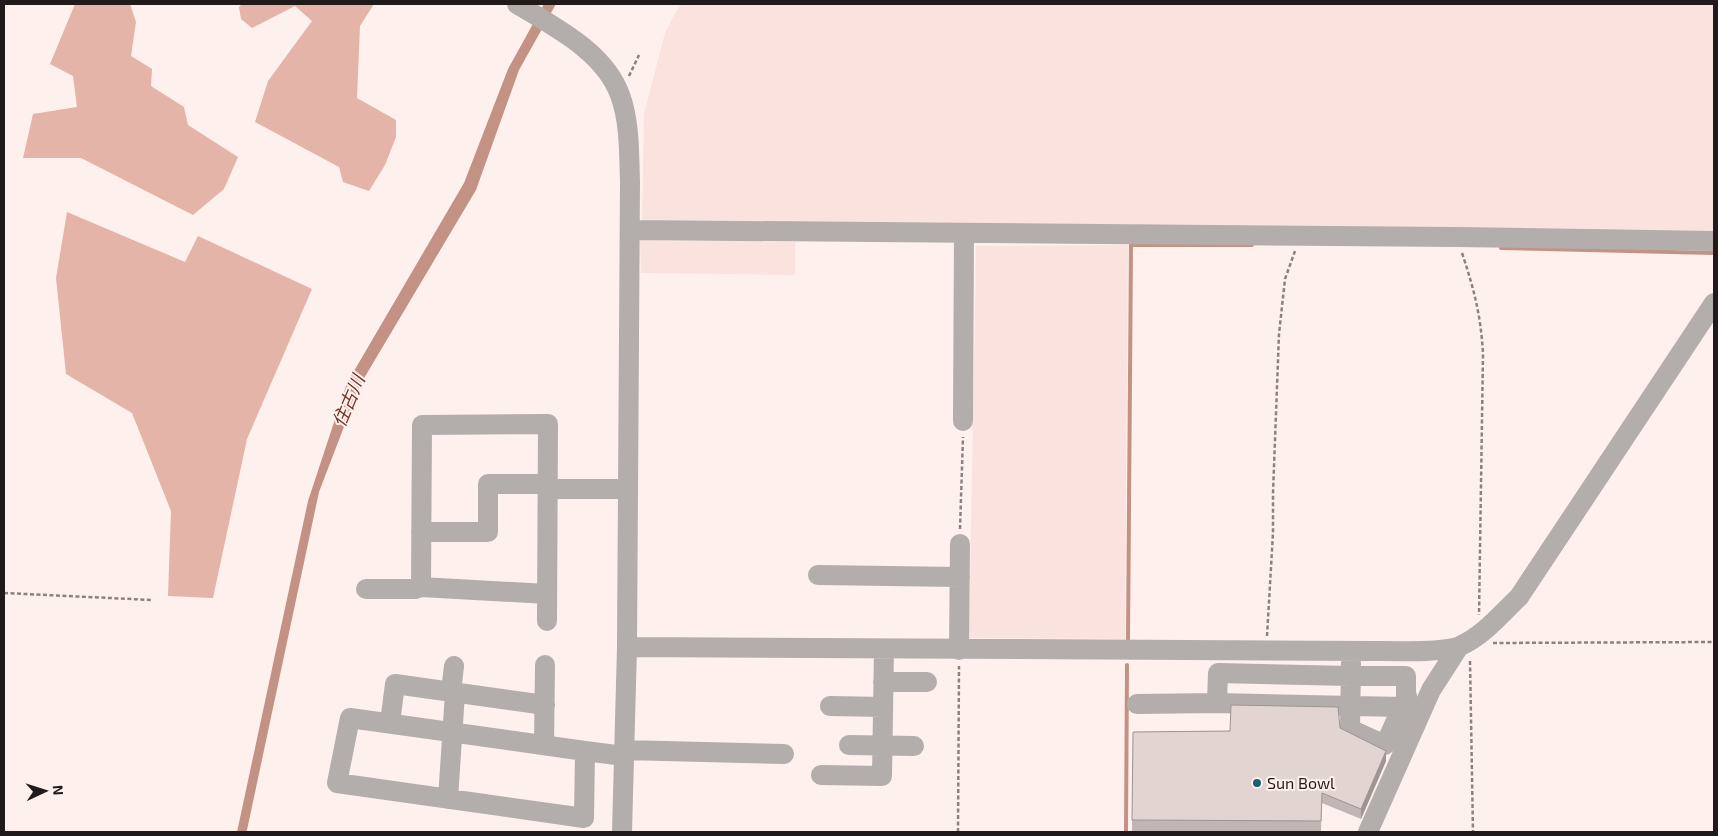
<svg xmlns="http://www.w3.org/2000/svg" width="1718" height="836" font-family="'Exo 2','Noto Sans JP',sans-serif">
<style>
.built{fill:#fae3de}
.green{fill:#e4b4a8}
.water{fill:#c49185}
.lines{fill:none;stroke-linecap:round;stroke-linejoin:round}
.stream{stroke:#c49185;stroke-width:4}
.path{stroke:#8b8280;stroke-width:2.5;stroke-dasharray:4 2.5;stroke-linecap:butt}
.minor{stroke:#b3adac;stroke-width:20}
.wall{fill:#c2b6b4}
.shaded-wall{fill:#9e9492}
.building{fill:#e1d4d1;stroke:#9e9492}
.poi-dot{fill:#196270;stroke:#fef0ed;stroke-width:2}
.labels{text-anchor:middle;stroke-width:4;stroke-linejoin:round;paint-order:stroke}
.poi-label{font-size:16px;fill:#201b1a;stroke:#fef0ed;text-anchor:start}
.water-label{font-size:18px;font-style:italic;fill:#723123;stroke:#fef0ed}
</style>
<rect width="100%" height="100%" fill="#fef0ed"/>
<path class="built" d="M683,4H1714V233L642,222L644,114L665,33L679,6Z
M640,240L795,242V275L641,273Z
M1128,245L1125,639L969,638L976,246Z"/>
<path class="green" d="M75,4H130L136,22L131,56L152,69L151,86L184,107L188,125L238,157L224,189L193,215L81,158H23L33,114L77,107L73,76L50,64Z
M242,4H374L360,26L357,98L396,120V137L385,165L369,191L343,182L339,167L255,122L268,81L312,21L295,6L252,28L241,19L239,7Z
M67,212L185,262L198,236L312,289L247,439L213,598L168,596L171,511L132,413L66,374L56,278Z"/>
<path class="water" d="M544,4H556L519,70L476,190L360,385L319,492L247,830L246,832H237L308,501L347,383L464,183L508,69Z"/>
<g class="lines">
<path class="stream" d="M1501,248L1714,253
M1128,639L1131,245H1252
M1126,832L1127,665"/>
<path class="path" d="M629,76L639,55
M1462,253C1474,289 1481,316 1483,354L1479,615
M960,529L963,437
M4,593L152,600
M1267,636L1273,533V493L1279,334L1285,279L1295,251
M1493,643L1714,642
M1470,661L1473,832
M958,832L959,666"/>
<path class="minor" d="M517,4C554,27 604,51 620,95C630,122 629,154 630,182L627,647L622,832
M630,230L1457,237L1714,241
M963,421L964,233
M548,489H627
M421,532H488V484H548
M818,575L960,577
M366,589H415L421,587
M547,594L421,587L422,425L548,424L547,621
M627,647L1371,651C1390,651 1445,653 1460,646C1483,636 1501,614 1519,597L1714,303
M959,650L960,544
M1351,663L1350,729L1385,745L1407,696
M883,682H927
M451,692L454,666
M1217,703L1402,707
M1137,704L1217,703L1218,673L1350,676H1406V698
M830,706L883,707
M350,718L585,751L584,818L337,783Z
M390,723L395,684L545,705
M544,745L545,665
M849,745L914,746
M624,750L784,754
M585,751L624,756
M821,775L882,776L884,649
M448,799L455,693
M1368,832L1431,690L1458,648"/>
</g>
<path class="wall" d="M1340,728L1386,761L1361,819L1322,803L1321,831H1132L1133,732L1230,731Z"/>
<path class="shaded-wall" d="M1386,751V761L1361,819V809Z"/>
<path class="building" d="M1231,705L1338,707L1340,728L1386,751L1361,809L1322,793L1321,821L1132,820L1133,732L1230,731Z"/>
<circle class="poi-dot" cx="1257" cy="783" r="5"/>
<g class="labels">
<g class="poi-label">
<text x="1267" y="789">Sun Bowl</text>
</g>
<g class="water-label">
<text transform="translate(349 401) rotate(-67)" y="6">住古川</text>
</g>
</g>
<rect width="1718" height="836" fill="none" stroke="#201b1a" stroke-width="10"/>
<g transform="translate(45 791) rotate(86)" stroke="#fef0ed" stroke-width="4" paint-order="stroke">
<path d="M0-4L9 19L0 12L-9 19Z" fill="#201b1a"/>
<text y="-8" font-size="14" font-weight="bold" text-anchor="middle" fill="#201b1a">N</text>
</g>
</svg>
